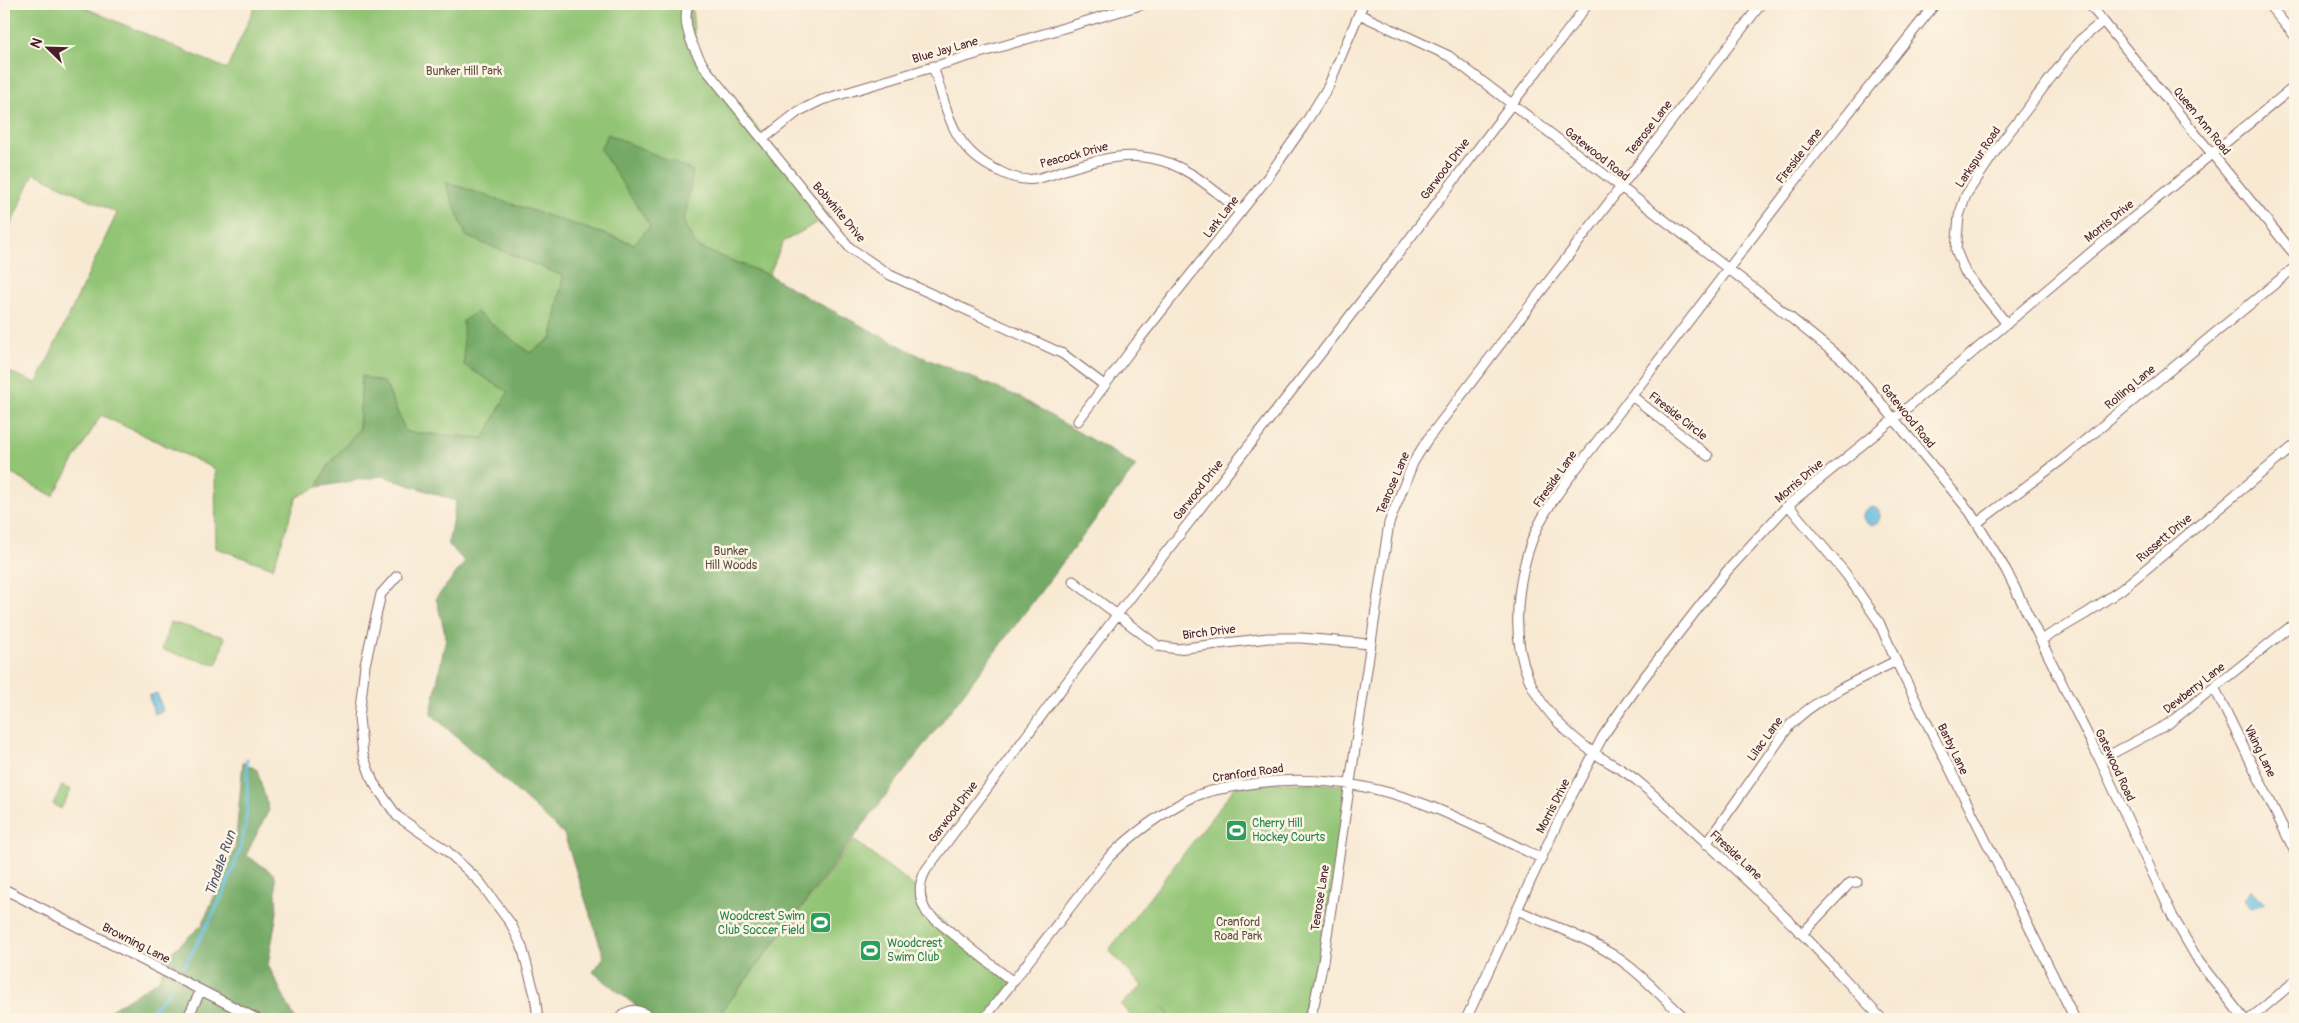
<svg xmlns="http://www.w3.org/2000/svg" width="2299" height="1023" font-family="Pangolin,sans-serif">
<style>
.green{fill:#92c475;stroke:#6e7250}
.forest{fill:#75aa66;stroke:#606448}
.water{fill:#62bbdf;stroke:#566d85}
.lines{fill:none;stroke-linecap:round;stroke-linejoin:round}
.stream{stroke:#62bbdf;stroke-width:3}
.street-casing{stroke:#876666;stroke-width:11}
.street{stroke:#fff;stroke-width:9}
.labels{text-anchor:middle;stroke-width:5;stroke-linejoin:round;paint-order:stroke}
.street-label{font-size:12px;fill:#4a1f2b;stroke:#fcf5e5}
.park-label{font-size:12px;fill:#605141;stroke:#fcf5e5}
.leisure-label{font-size:12px;fill:#27864d;stroke:#fcf5e5;text-anchor:start}
.water-label{font-size:14px;font-style:italic;fill:#52566a;stroke:#fcf5e5}
</style>
<rect width="100%" height="100%" fill="#fcf5e5"/>
<filter id="ink" filterUnits="userSpaceOnUse"><feTurbulence type="fractalNoise" baseFrequency=".02" numOctaves="2"/><feDisplacementMap in="SourceGraphic" scale="10" xChannelSelector="R" yChannelSelector="G"/><feConvolveMatrix kernelMatrix="1 2 1 2 8 2 1 2 1" color-interpolation-filters="sRGB"/></filter>
<filter id="wash" filterUnits="userSpaceOnUse"><feTurbulence type="fractalNoise" baseFrequency=".0096" numOctaves="4" result="noise"/><feDisplacementMap in="SourceGraphic" scale="20" xChannelSelector="R" yChannelSelector="G"/><feGaussianBlur stdDeviation="1.12" result="paint"/><feColorMatrix in="noise" values="0 0 0 0 0 0 0 0 0 0 0 0 0 0 0 0 0 1.4 0 .05"/><feComposite in="paint" operator="in"/></filter>
<g filter="url(#wash)">
<rect width="100%" height="100%" fill="#f8e9d3"/>
<path class="green" d="M4,4H76L227,69L256,4H693L692,8L696,53L829,216L783,242L769,275L697,247L683,223L608,134L600,149L651,227L635,244L446,183L466,236L563,276L552,338L529,353L476,312L464,365L508,392L484,438L406,432L385,383L362,376L359,429L328,466L317,487L297,497L273,568L216,548L215,469L101,415L53,496L4,470V370L37,383L117,213L34,173L4,240Z
M170,622L225,637L217,665L162,650Z
M1256,782L1351,785L1308,1019H1174L1161,1006L1173,1019H1134L1121,1005L1142,986L1109,950L1236,786Z
M62,786L71,790L61,809L53,804Z
M854,840L920,891L923,904L1013,982L984,1019H716Z"/>
<path class="forest" d="M608,134L693,171L684,223L697,247L769,275L810,299L920,356L1019,397L1136,466L716,1019H653L593,972L604,957L564,834L431,714L446,637L436,598L465,562L448,544L456,501L382,476L317,487L328,466L359,429L362,376L385,383L406,432L484,438L508,392L464,365L463,321L476,312L530,353L552,338L563,276L466,236L445,182L634,244L650,226L600,149Z
M243,762L257,770L269,810L246,855L275,875L277,912L268,965L295,1019H96L159,980L167,956L202,925L235,848Z"/>
<path class="water" d="M1863 516a9 9 0 1 1 18 0a9 9 0 1 1-18 0Z
M157,693L163,711L154,714L149,696Z
M2251,890L2265,904L2252,908L2243,899Z"/>
<g class="lines">
<path class="stream" d="M184,966C208,925 234,880 244,833C249,809 247,784 247,760
M142,1019L163,999L171,988"/>
</g>
</g>
<g filter="url(#ink)">
<g class="lines">
<defs>
<path id="street" d="M688,4C681,26 694,50 705,68L850,248L890,275L1063,354L1104,385
M2089,4L2295,255
M2268,4L2295,36
M1359,14L1449,56L1760,293L1843,360L1868,387L1970,512L2006,570L2100,760L2173,917L2199,962L2244,1019
M933,66C948,111 951,150 999,171C1010,177 1023,181 1035,179C1046,177 1058,172 1068,169C1096,160 1121,153 1150,158C1187,164 1213,190 1241,212
M763,139L799,111L822,100L1144,4
M2007,324L1965,272L1956,250L1959,216L1966,195L2001,143L2079,41L2103,21
M1632,396L1708,456
M1078,421L1137,342L1265,181L1303,127L1328,87L1363,4
M1788,505L1846,574L1879,622L1896,661L2075,1019
M1977,523L2060,461L2295,267
M397,576L381,594L365,665L359,718L363,755L373,782L397,816L446,850L479,881L511,924L522,947L535,995L538,1019
M1073,581L1158,646L1177,649L1268,638H1301L1370,644
M2041,640L2087,613L2122,589L2295,445
M2215,689L2295,852
M2100,760L2168,724L2295,623
M1706,844L1790,725C1819,696 1860,679 1896,661
M4,889L257,1019
M1517,910C1554,927 1598,941 1630,967C1650,983 1667,1002 1686,1019
M1802,934L1850,883L1857,882
M1013,982L927,913C918,898 918,884 926,870L1117,615L1388,267L1588,4
M187,1019L201,990
M619,1019C631,1005 641,1010 653,1019
M984,1019L1109,857C1133,834 1160,814 1189,799C1204,791 1221,789 1237,786C1300,774 1364,782 1424,804C1464,819 1503,840 1541,858
M1308,1019L1314,1005L1323,962L1389,523L1413,463L1427,440L1761,4
M1466,1019L1558,822L1603,736L1642,680L1727,571L1788,505L1894,419L2095,249L2295,86
M1882,1019C1855,991 1829,961 1802,934C1750,882 1696,832 1641,784C1627,771 1610,764 1594,753C1567,734 1541,709 1528,677C1508,628 1519,558 1545,513C1551,503 1559,492 1566,482L1809,163L1935,4
M2250,1019L2295,981"/>
</defs>
<use href="#street" class="street-casing"/>
<use href="#street" class="street"/>
</g>
</g>
<defs>
<symbol id="stadium-square" viewBox="-11 -11 22 22"><rect x="-9" y="-9" width="18" height="18" rx="4" fill="#2e9e5b" stroke="#fcf5e5"/><path d="M0-5a6.5 5 0 1 0 0 10a6.5 5 0 1 0 0-10ZM-3.5-1.8h7v3.6h-7Z" fill="#fff"/></symbol>
</defs>
<g fill-rule="evenodd">
<use href="#stadium-square" x="1224" y="818" width="25" height="25"/>
<use href="#stadium-square" x="808" y="910" width="25" height="25"/>
<use href="#stadium-square" x="858" y="938" width="25" height="25"/>
</g>
<g class="labels">
<g class="street-label">
<text transform="translate(945 50) rotate(-16)" y="4">Blue Jay Lane</text>
<text transform="translate(2202 121) rotate(51)" y="4">Queen Ann Road</text>
<text transform="translate(1649 128) rotate(-52)" y="4">Tearose Lane</text>
<text transform="translate(1597 154) rotate(38)" y="4">Gatewood Road</text>
<text transform="translate(1074 155) rotate(-15)" y="4">Peacock Drive</text>
<text transform="translate(1799 156) rotate(-52)" y="4">Fireside Lane</text>
<text transform="translate(1978 157) rotate(-56)" y="4">Larkspur Road</text>
<text transform="translate(1445 169) rotate(-53)" y="4">Garwood Drive</text>
<text transform="translate(839 212) rotate(50)" y="4">Bobwhite Drive</text>
<text transform="translate(1221 217) rotate(-52)" y="4">Lark Lane</text>
<text transform="translate(2109 221) rotate(-39)" y="4">Morris Drive</text>
<text transform="translate(2130 387) rotate(-40)" y="4">Rolling Lane</text>
<text transform="translate(1678 416) rotate(38)" y="4">Fireside Circle</text>
<text transform="translate(1908 416) rotate(51)" y="4">Gatewood Road</text>
<text transform="translate(1555 479) rotate(-55)" y="4">Fireside Lane</text>
<text transform="translate(1799 481) rotate(-41)" y="4">Morris Drive</text>
<text transform="translate(1393 483) rotate(-67)" y="4">Tearose Lane</text>
<text transform="translate(1198 490) rotate(-52)" y="4">Garwood Drive</text>
<text transform="translate(2164 538) rotate(-40)" y="4">Russett Drive</text>
<text transform="translate(1209 632) rotate(-7)" y="4">Birch Drive</text>
<text transform="translate(2194 688) rotate(-38)" y="4">Dewberry Lane</text>
<text transform="translate(1765 739) rotate(-54)" y="4">Lilac Lane</text>
<text transform="translate(1953 749) rotate(64)" y="4">Barby Lane</text>
<text transform="translate(2260 751) rotate(64)" y="4">Viking Lane</text>
<text transform="translate(2115 765) rotate(65)" y="4">Gatewood Road</text>
<text transform="translate(1248 773) rotate(-8)" y="4">Cranford Road</text>
<text transform="translate(1553 806) rotate(-63)" y="4">Morris Drive</text>
<text transform="translate(953 812) rotate(-53)" y="4">Garwood Drive</text>
<text transform="translate(1736 855) rotate(43)" y="4">Fireside Lane</text>
<text transform="translate(1320 898) rotate(-81)" y="4">Tearose Lane</text>
<text transform="translate(136 943) rotate(27)" y="4">Browning Lane</text>
</g>
<g class="park-label">
<text x="464" y="75">Bunker Hill Park</text>
<text x="731" y="555">Bunker<tspan x="731" dy="14">Hill Woods</tspan></text>
<text x="1238" y="926">Cranford<tspan x="1238" dy="14">Road Park</tspan></text>
</g>
<g class="leisure-label">
<text x="1252" y="827">Cherry Hill<tspan x="1252" dy="14">Hockey Courts</tspan></text>
<text x="805" y="920" text-anchor="end">Woodcrest Swim<tspan x="805" dy="14">Club Soccer Field</tspan></text>
<text x="887" y="947">Woodcrest<tspan x="887" dy="14">Swim Club</tspan></text>
</g>
<g class="water-label">
<text transform="translate(220 863) rotate(-71)" y="5">Tindale Run</text>
</g>
</g>
<rect width="2299" height="1023" fill="none" stroke="#fcf5e5" stroke-width="20"/>
<g transform="translate(48 48) rotate(293)" stroke="#fcf5e5" stroke-width="4" paint-order="stroke">
<path d="M0-4L9 19L0 12L-9 19Z" fill="#4a1f2b"/>
<text y="-8" font-size="14" font-weight="bold" text-anchor="middle" fill="#4a1f2b">N</text>
</g>
</svg>
